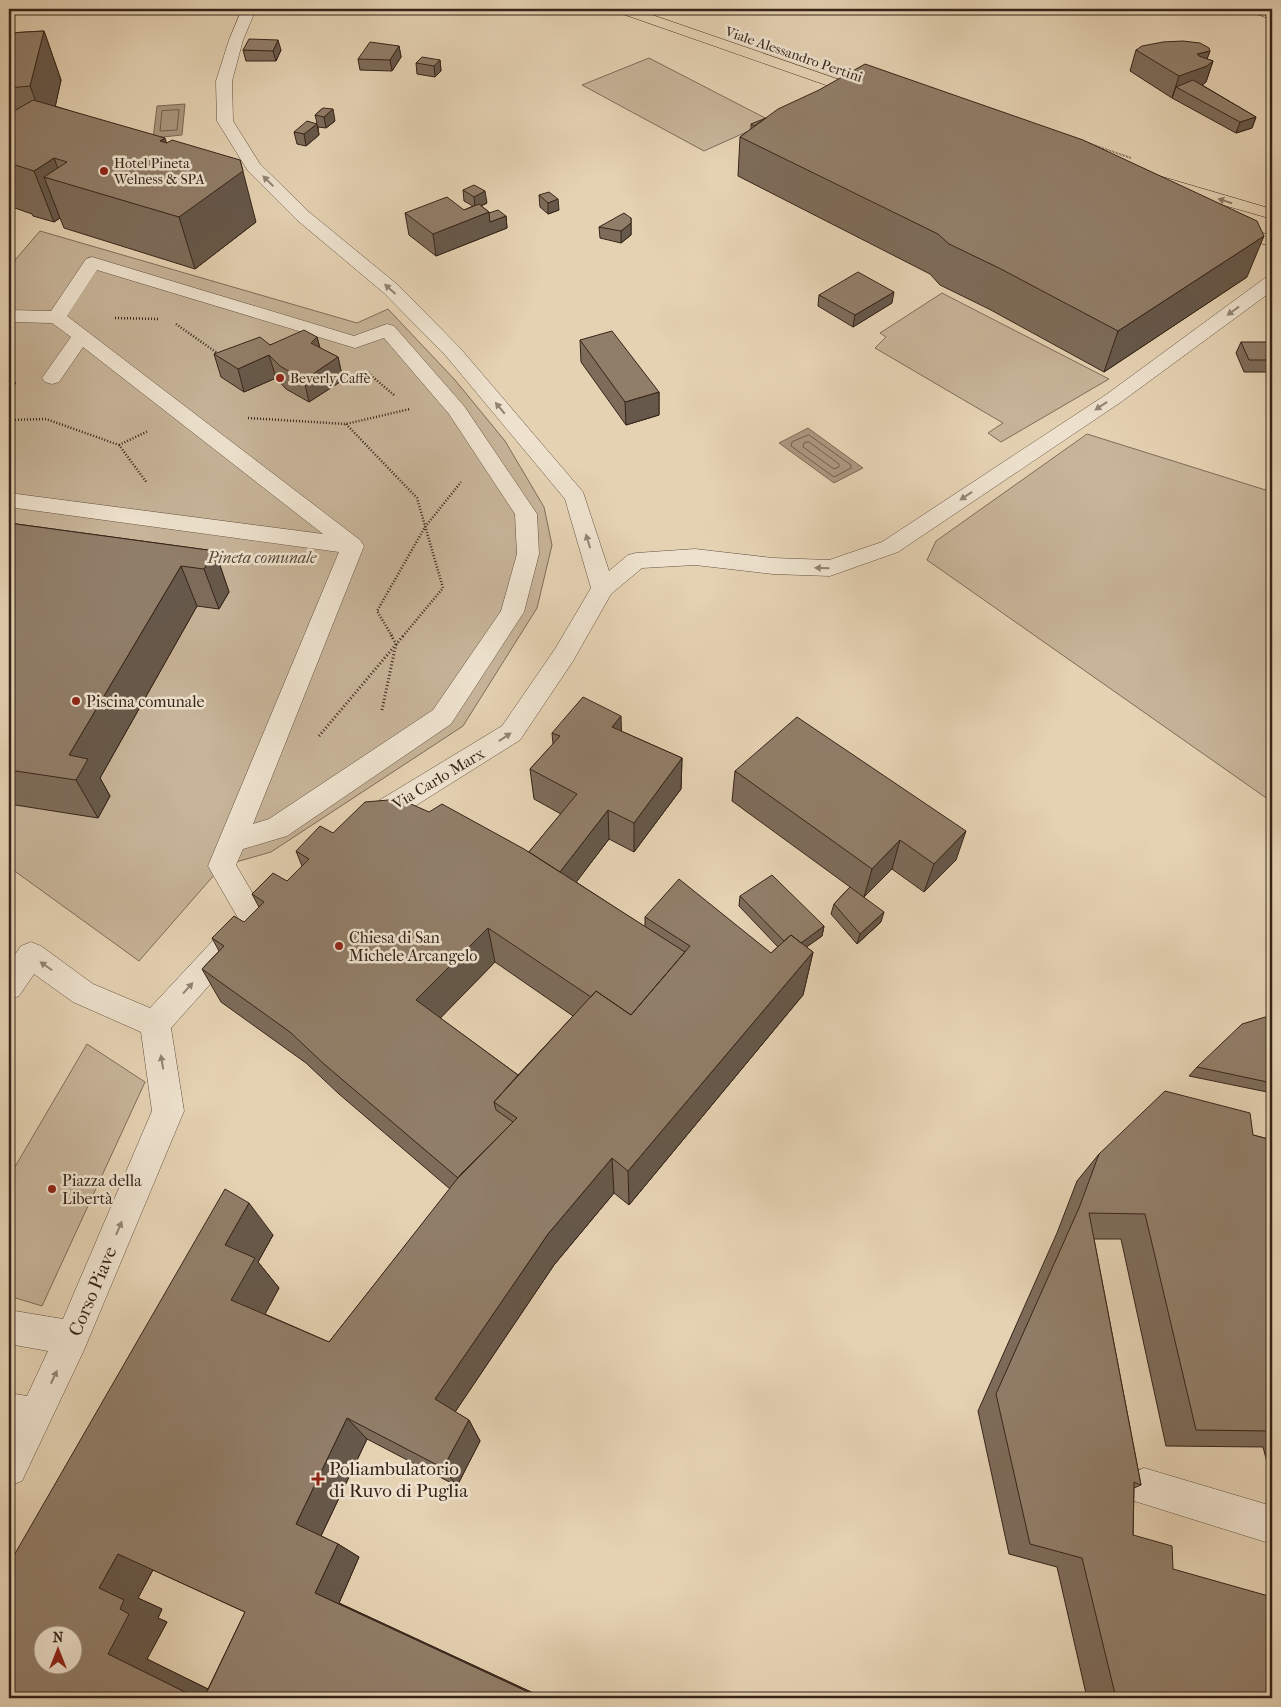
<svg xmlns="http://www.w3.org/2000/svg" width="1281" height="1707" font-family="'IM FELL French Canon',serif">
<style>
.green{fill:#c7b499;stroke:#7e6c59}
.water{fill:#aa977f;stroke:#7c6956}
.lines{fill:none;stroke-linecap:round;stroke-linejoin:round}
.shore{stroke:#705e4c;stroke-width:1}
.minor-casing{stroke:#625040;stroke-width:1}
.major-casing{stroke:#362419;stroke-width:1}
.path-far2{stroke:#362419;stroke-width:2;stroke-dasharray:0.5 1;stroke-linecap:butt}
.path-far1{stroke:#362419;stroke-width:2.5;stroke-dasharray:1 2;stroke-linecap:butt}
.path{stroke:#362419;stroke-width:3;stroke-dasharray:1 2.5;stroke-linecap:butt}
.minor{fill:#eee2ce;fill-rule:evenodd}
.major{fill:#e5d2b3;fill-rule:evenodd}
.wall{fill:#7d6c5a;stroke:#362419;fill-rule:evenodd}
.shaded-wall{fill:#66584a;stroke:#362419}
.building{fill:#917e69;stroke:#362419;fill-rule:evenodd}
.oneway{fill:#928374}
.oneway2{fill:#8e7b66}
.poi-dot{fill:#8f2418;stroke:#eee2ce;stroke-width:2}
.labels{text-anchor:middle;stroke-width:5;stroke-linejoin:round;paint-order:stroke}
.far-street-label{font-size:14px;fill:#362419;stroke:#eee2ce}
.far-poi-label{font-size:14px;fill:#362419;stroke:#eee2ce;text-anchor:start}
.park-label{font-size:16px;font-style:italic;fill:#5a4839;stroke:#eee2ce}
.poi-label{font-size:16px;fill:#362419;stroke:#eee2ce;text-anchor:start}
.street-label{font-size:16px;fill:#362419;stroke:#eee2ce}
.near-street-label{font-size:19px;fill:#362419;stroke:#eee2ce}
.near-poi-label{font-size:19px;fill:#362419;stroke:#eee2ce;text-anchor:start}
</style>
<rect width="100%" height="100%" fill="#e5d2b3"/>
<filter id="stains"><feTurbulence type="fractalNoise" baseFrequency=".004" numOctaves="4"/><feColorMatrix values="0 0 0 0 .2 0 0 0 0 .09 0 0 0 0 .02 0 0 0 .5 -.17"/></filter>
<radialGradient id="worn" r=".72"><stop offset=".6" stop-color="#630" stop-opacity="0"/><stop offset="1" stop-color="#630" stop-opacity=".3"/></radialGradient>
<path class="green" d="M649,58L771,121L704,151L582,85Z
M40,231L357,323L388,309L455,380L505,441L544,507L552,545L537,608L463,726L271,852L222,866L139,961L9,867V267Z
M942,293L1109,379L1001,442L988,433L1003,423L875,348L886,337L880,333Z
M1087,434L1272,492V802L927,560L936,541Z
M87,1044L145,1082L42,1306L9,1296V1177Z"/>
<path class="water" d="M185,104L182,135L153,138L157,106Z
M808,428L863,468L834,483L779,443Z"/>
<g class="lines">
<path class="shore" d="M179,110L177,130L160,131L162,111Z
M809,435L851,465V468L834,477L791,446L792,442Z
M809,442L839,464V467L834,469L803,447L804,443Z"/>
<defs>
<path id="minor" d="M242,9H256L243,40L232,81L233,121L260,164L309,212L398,285L460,348L583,492L609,571L628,555L636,553L695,549L773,558L829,560L882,542L1107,394L1265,278L1272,276V291L1121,402L898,552L830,576L773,574L695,565L642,568L611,594L573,661L520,740L380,828L370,831L360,828L357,820L360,812L502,726L555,649L591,588L565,499L446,356L384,293L297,220L248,171L217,121L216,81L229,40Z
M92,257L354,336L387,324L394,326L464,406L537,514L539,554L524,612L451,724L287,836L243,849L236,865L266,916L262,925L252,928L242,925L208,866L339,552L9,507V493L323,534L83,347L59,382L52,384L45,382L42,378L71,337L52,323L9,322V310L51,311L86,259ZM97,270L355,348L384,338L449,414L515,514L517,554L501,611L433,710L269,819L253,824L364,546L360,540L67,316Z
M229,931L239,934L243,943L239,952L171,1028L184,1111L84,1350L22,1481L9,1486V1393L27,1396L48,1351L9,1344V1310L63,1319L152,1111L141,1032L73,1002L34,974L19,996L9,1000V963L21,946L31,942L41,946L93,984L150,1008L219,934Z
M1144,1468L1272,1506V1544L1131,1500L1125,1487L1131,1474Z"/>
<path id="major" d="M615,9H635L875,92L877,95L875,98H863L617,12Z
M1250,9L1272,11V20L1252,12Z
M1156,175L1272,209V219L1150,184L1147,180L1150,176Z
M1228,221L1272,236V247L1222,230L1219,226L1222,222Z"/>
</defs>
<use href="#minor" class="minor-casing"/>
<use href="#major" class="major-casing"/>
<path class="path-far2" d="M1085,142L1131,158"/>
<path class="path-far1" d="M115,318L159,319
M176,324L220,355
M368,373L394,395
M9,384L16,383
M248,418L346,424L410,409
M9,420L46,419L119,445L147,483
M346,424L417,498L443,588L403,636
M119,445L148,431
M392,636L377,611L425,527L461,482"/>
<path class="path" d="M382,710L396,644L391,635
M319,736L404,635"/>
<use href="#minor" class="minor"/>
<use href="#major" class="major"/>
</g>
<path class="wall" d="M44,31L61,80L55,106L167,143L256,222L195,269L64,228L60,218L54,222L33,216L32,214L9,206V33Z
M399,46L401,57L392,71L360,70L358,59Z
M243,50H281L276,61H246Z
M1136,50L1210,51L1207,59L1213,61L1206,82L1202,85L1256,117L1252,128L1236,133L1172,98L1130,71Z
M440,60L441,71L435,77L417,74L416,63Z
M323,108L335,121L326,128L318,127L319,135L306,146L297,144L294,132L317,123L315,115Z
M751,124L1247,277L1104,372L989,309L940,285L930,274L738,176L740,137L751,129Z
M463,190L487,203L481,206L489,212V213L506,216L507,228L436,256L409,235L405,213L464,210L473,206L464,201Z
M539,195L559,210L548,214L540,207Z
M631,218V235L621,243L600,238L599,227Z
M819,295L892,303L853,327L818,306Z
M317,337L320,348L338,357L343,380L309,402L286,389L276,378L244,392L221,377L214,354Z
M580,340L659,392V415L626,425L581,362Z
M1241,342L1272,353V368L1270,372H1244L1236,353Z
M9,523L215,551L229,592L219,609L197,606L100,778L110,796L98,818L9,804Z
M621,731L682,758L681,789L634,852L609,839L576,882L645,927V917L771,953L778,947L739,906L740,896L824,926L822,936L806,947L813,952L803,995L629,1205L614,1193L554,1265L455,1412L469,1420L480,1441L457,1486L367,1439L321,1536L338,1544L359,1557L339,1603L544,1698H9L273,1235L258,1262L279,1288L265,1314L329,1342L450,1189L339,1094L306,1063L221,1002L202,969L219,951L212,938L244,922L259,907L252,894L287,881L302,866L296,851L333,833L429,812L529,852L561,814L534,799L530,769L553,744L552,733ZM495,962L573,1016L518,1075L440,1018ZM153,1570L245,1612L208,1689L147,1659L167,1622L158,1618L162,1609L138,1598Z
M735,771L956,860L924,892L892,869L864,897L881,922L857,944L831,914L834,904L850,887L732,801Z
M1272,1015V1093L1189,1076L1197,1067Z
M1253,1135L1272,1140V1481L1263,1447L1166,1446L1121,1239H1094L1141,1485L1134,1488L1133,1535L1173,1569L1272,1698H1087L1057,1567L1009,1554L978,1411L1057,1233L1077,1181L1099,1154Z"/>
<path class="shaded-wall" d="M44,31L61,80L49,136L30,86Z
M278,40L281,50L276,61L273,51Z
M399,46L401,57L392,71L390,60Z
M1210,51L1204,67L1213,61L1206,82L1200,87H1176L1172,98L1179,76L1197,54Z
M440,60L441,71L435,77L434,66Z
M333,109L335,121L326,128L324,117Z
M1256,117L1252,128L1236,133L1240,122Z
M317,124L319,135L306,146L304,134Z
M165,138L181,189L160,141Z
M54,158L63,182L44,177L60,218L54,222L34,171Z
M240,160L256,222L195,269L179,217Z
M485,191L487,203L475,208L474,197Z
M558,199L559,210L548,214V203Z
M489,212L490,222L506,216L507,228L436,256L433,234Z
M631,223V235L621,243V231Z
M1264,236L1247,277L1104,372L1118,331Z
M894,292L892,303L853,327L855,315Z
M317,337L323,360L311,343Z
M269,355L276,378L244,392L238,369Z
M338,357L343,380L309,402L304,380Z
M659,392V415L626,425L625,402Z
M215,551L229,592L219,609L204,569Z
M181,566L197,606L100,778L110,796L98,818L76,780L69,755Z
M621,716L622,747L612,727Z
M682,758L681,789L634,852V823Z
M608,810L609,839L559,905L556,877Z
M966,831L956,860L924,892L934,864Z
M900,840L892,869L864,897L872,869Z
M884,912L881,922L857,944L860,934Z
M824,926L822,936L790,959L792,949Z
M488,928L495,962L426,1033L416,1000Z
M813,952L803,995L629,1205L628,1171Z
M612,1158L614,1193L554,1265L449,1421L435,1399L548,1234Z
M249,1203L273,1235L258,1262L279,1288L258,1327L231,1300L225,1245Z
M347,1418L367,1439L320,1538L296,1524Z
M469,1420L480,1441L457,1486L443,1468Z
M338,1544L359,1557L339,1603L544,1698H541L315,1593Z
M118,1554L155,1566L138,1598L162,1609L158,1618L167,1622L147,1659L226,1698H197L108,1654L99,1588Z"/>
<path class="building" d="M44,31L30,86L9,88V33Z
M249,39L278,40L273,51L243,50Z
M1183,41L1200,43L1209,48L1210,51L1197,54L1199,56L1213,61L1207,66L1179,76L1136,50L1142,46L1163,42Z
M370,42L399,46L390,60L358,59Z
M422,57L440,60L434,66L416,63Z
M865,64L1083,140L1257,221L1264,236L1118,331L999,268L949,244L938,234L740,137L778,109L819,90Z
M1193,80L1256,117L1240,122L1176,87Z
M33,100L165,138L160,141L167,143L172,140L240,160L243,171L179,217L44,177L67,162L54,158L34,171L12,164L14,163L9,162V114Z
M323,108L333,109L324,117L315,115Z
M766,118L754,126L751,124Z
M307,121L317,124L304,134L294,132Z
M474,185L485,191L474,197L463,190Z
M549,192L558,199L548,203L539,195Z
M447,197L464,210L479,204L489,212L433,234L405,213Z
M498,210L506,216L490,222L489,213Z
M624,213L631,218V223L621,231L599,227Z
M858,272L894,292L855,315L819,295Z
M304,330L317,337L311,343L338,357L304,380L280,366L269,355L238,369L214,354L260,337L270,345Z
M612,331L659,392L625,402L580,340Z
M1241,342H1267L1272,353V360H1249Z
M9,523L215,551L204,569L181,566L69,755L88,759L76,780L9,770Z
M583,697L621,716L612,727L682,758L634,823L608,810L560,872L529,852L577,794L530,769L560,736L552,733Z
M797,717L966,831L934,864L900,840L872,869L735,771Z
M400,799L429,812L442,804L524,849L685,952L631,1015L596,991L591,997L488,928L416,1000L518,1075L494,1102L496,1110L513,1122L458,1178L324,1064L290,1032L202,969L224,946L212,938L234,916L244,922L264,902L252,894L273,873L287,881L309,859L296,851L320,826L333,833L365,802Z
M772,875L824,926L801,943L791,935L784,941L740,896Z
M679,879L771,953L791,935L813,952L628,1171L612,1158L548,1234L435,1399L469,1420L443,1468L347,1418L296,1524L338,1544L315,1593L541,1698H204L245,1612L118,1554L99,1588L124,1600L120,1609L129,1614L108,1654L197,1698H111L107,1696L106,1698H9V1564L225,1189L249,1203L225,1245L255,1258L231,1300L329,1342L461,1174L517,1118L494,1102L596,991L631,1015L690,946L645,917ZM42,1634H72V1664H42Z
M850,887L884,912L860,934L834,904Z
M1272,1015V1083L1197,1067L1242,1024Z
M1165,1091L1250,1113L1253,1135L1272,1140V1431L1196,1430L1145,1214L1089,1213L1141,1485L1134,1482L1133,1535L1172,1546L1173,1569L1272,1597V1698H1116L1082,1558L1030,1544L996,1394L1079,1208L1099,1154Z"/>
<defs><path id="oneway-solid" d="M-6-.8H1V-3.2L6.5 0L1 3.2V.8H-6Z" transform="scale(1.25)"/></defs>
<g class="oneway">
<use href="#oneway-solid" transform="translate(268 181) rotate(-135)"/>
<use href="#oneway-solid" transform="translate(390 289) rotate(-138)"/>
<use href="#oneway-solid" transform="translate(1233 311) rotate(144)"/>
<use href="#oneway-solid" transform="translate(1101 406) rotate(146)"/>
<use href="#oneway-solid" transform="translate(500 408) rotate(-130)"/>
<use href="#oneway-solid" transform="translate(966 496) rotate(146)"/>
<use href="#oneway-solid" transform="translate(588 541) rotate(-107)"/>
<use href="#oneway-solid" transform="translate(822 568) rotate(-179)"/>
<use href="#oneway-solid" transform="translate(505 737) rotate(-34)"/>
<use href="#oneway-solid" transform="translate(46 966) rotate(-145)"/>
<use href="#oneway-solid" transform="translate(188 988) rotate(-48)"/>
<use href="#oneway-solid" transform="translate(162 1062) rotate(-100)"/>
<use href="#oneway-solid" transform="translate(119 1228) rotate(-67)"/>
<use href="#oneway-solid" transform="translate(54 1377) rotate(-65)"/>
</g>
<use class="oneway2" href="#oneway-solid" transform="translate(1225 201) rotate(-163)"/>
<g class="poi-dot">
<circle cx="104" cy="171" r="5"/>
<circle cx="280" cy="378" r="5"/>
<circle cx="76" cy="701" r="5"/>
<circle cx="339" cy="946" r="5"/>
<circle cx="52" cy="1189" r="5"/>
<path d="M315.5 1471.5h5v5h5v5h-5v5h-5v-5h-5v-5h5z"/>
</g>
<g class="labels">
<g class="far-street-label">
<text transform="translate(794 54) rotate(19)" y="5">Viale Alessandro Pertini</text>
</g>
<g class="far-poi-label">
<text x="114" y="168">Hotel Pineta<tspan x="114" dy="16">Welness &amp; SPA</tspan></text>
<text x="290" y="383">Beverly Caffè</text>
</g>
<g class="park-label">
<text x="262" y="563">Pineta comunale</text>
</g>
<g class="poi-label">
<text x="86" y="707">Piscina comunale</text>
<text x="349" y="943">Chiesa di San<tspan x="349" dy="18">Michele Arcangelo</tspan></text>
<text x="62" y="1186">Piazza della<tspan x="62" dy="18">Libertà</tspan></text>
</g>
<g class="street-label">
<text transform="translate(438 778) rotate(-31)" y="6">Via Carlo Marx</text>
</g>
<g class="near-street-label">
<text transform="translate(92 1291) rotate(-67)" y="7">Corso Piave</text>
</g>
<g class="near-poi-label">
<text x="329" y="1475">Poliambulatorio<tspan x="329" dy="22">di Ruvo di Puglia</tspan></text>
</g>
</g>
<rect width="1281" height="1707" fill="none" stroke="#e5d2b3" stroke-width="30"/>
<rect x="10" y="10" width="1261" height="1687" fill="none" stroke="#362419" stroke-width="2.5"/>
<rect x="15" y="15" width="1251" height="1677" fill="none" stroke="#362419"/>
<g transform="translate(58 1650)"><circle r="24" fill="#eee2ce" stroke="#a49686"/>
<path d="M0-4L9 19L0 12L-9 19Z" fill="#8f2418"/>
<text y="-8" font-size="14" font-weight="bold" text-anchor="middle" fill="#362419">N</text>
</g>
<rect width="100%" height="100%" filter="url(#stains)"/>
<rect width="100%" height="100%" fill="url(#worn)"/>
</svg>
